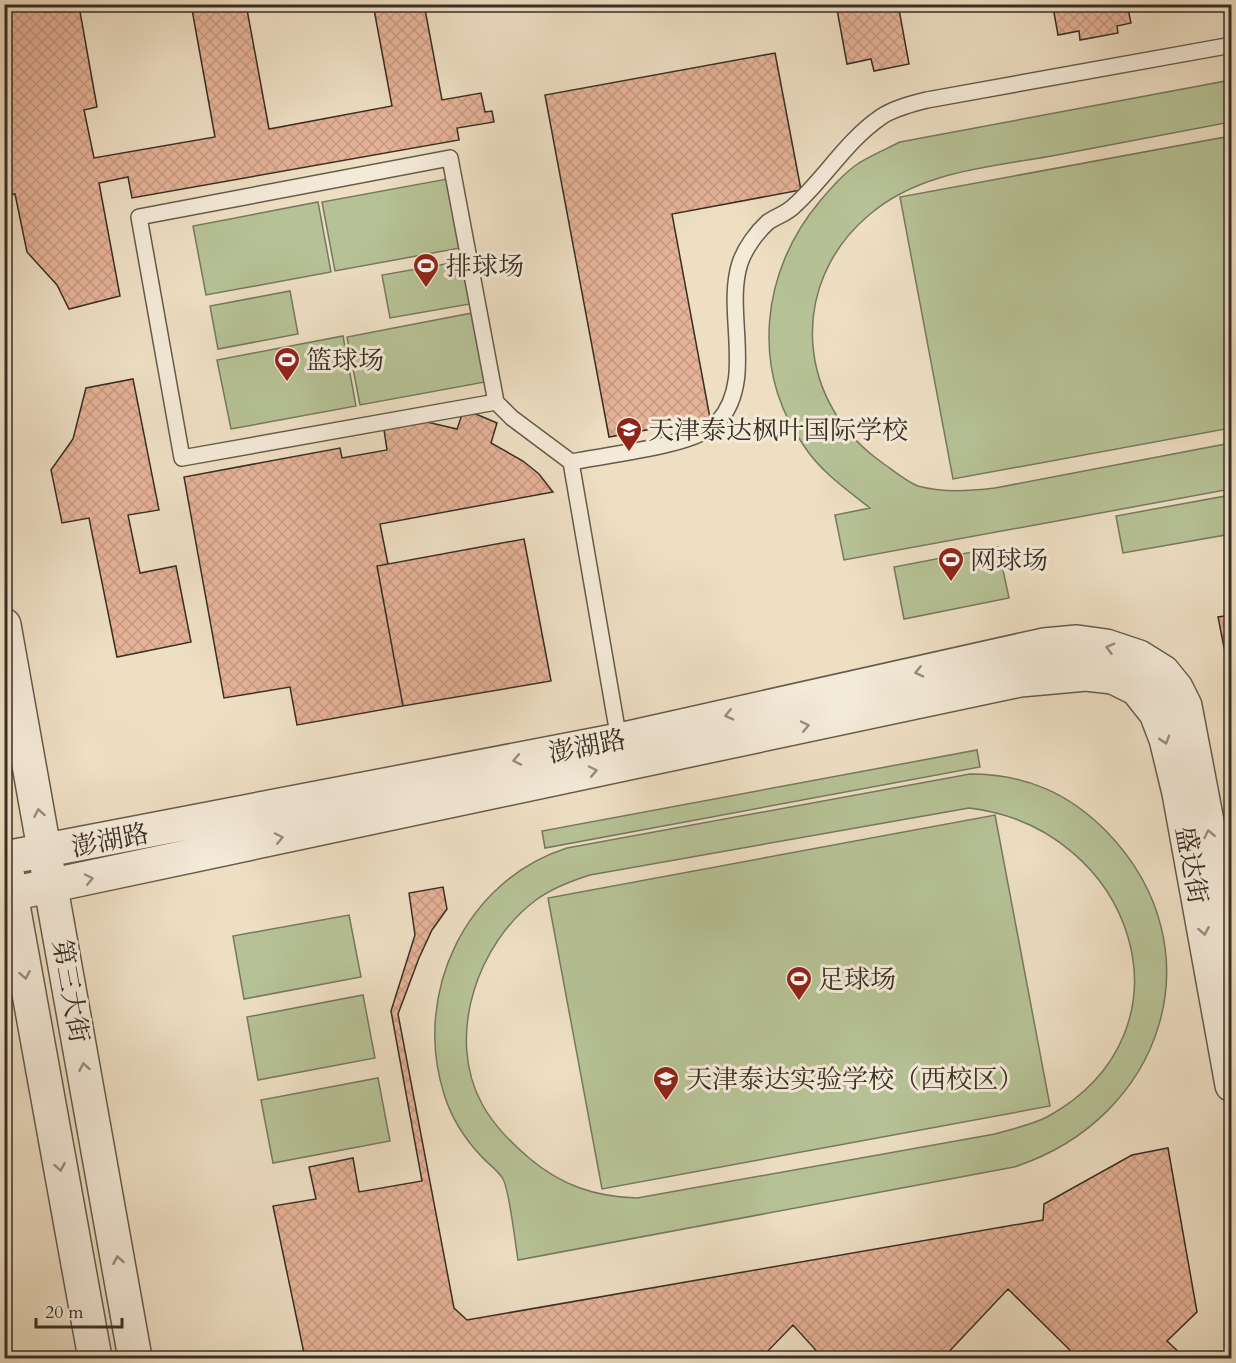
<svg xmlns="http://www.w3.org/2000/svg" width="1236" height="1363" font-family="Cardo,'Noto Serif SC',serif">
<style>
.park{fill:#b6c296;stroke:#77785e;stroke-width:1.5;fill-rule:evenodd}
.building{fill:url(#building-cross-hatch);stroke:#382f25;stroke-width:1.5}
.lines{fill:none;stroke-linecap:round;stroke-linejoin:round}
.service-casing{stroke:#665b4c;stroke-width:18}
.tertiary-casing{stroke:#665b4c;stroke-width:36}
.service{stroke:#f4ead8;stroke-width:15}
.tertiary{stroke:#f4ead8;stroke-width:33}
.oneway{stroke:#968c7e}
.labels{text-anchor:middle;stroke-width:6;stroke-linejoin:round;paint-order:stroke}
.poi-label{font-size:26px;fill:#382f25;stroke:#f4ead8;text-anchor:start}
.street-label{font-size:26px;fill:#382f25;stroke:#f4ead8}
</style>
<defs>
<pattern id="building-cross-hatch" width="8" height="8" patternUnits="userSpaceOnUse" patternTransform="scale(1.5)"><rect width="8" height="8" fill="#e6b298"/><path d="M0 0l8 8M0 8l8-8" fill="none" stroke="#c69983"/></pattern>
</defs>
<rect width="100%" height="100%" fill="#eedfc3"/>
<filter id="stains"><feTurbulence type="fractalNoise" baseFrequency=".00333" numOctaves="4"/><feColorMatrix values="0 0 0 0 .2 0 0 0 0 .09 0 0 0 0 .02 0 0 0 .5 -.17"/></filter>
<radialGradient id="worn" r=".72"><stop offset=".6" stop-color="#630" stop-opacity="0"/><stop offset="1" stop-color="#630" stop-opacity=".3"/></radialGradient>
<path class="park" d="M1231,80V122C1173,133 1115,144 1057,155C993,167 921,170 869,215C787,284 796,404 884,464C894,471 907,482 918,486C943,493 970,491 995,488L1231,443V489L844,560L835,515L870,508C846,489 821,472 804,446C750,369 761,271 820,201C832,187 844,173 859,163C872,155 886,149 900,142Z
M1231,136V428L953,479L900,197Z
M447,179L460,248L335,271L322,202Z
M318,202L331,272L206,295L193,226Z
M462,261L470,304L390,318L382,275Z
M290,291L298,334L218,349L210,306Z
M472,313L485,382L360,405L347,337Z
M343,336L356,406L231,429L217,360Z
M1231,495V534L1123,553L1116,516Z
M998,547L1009,598L904,619L894,567Z
M977,750L980,767L545,848L542,831Z
M970,774C1025,774 1069,793 1107,832C1220,949 1163,1119 1014,1167L518,1260C515,1243 510,1192 503,1179C499,1171 487,1163 481,1156C465,1139 451,1117 444,1094C412,993 466,880 567,848ZM969,808C1132,827 1204,1030 1047,1117C1031,1125 1012,1129 995,1134L637,1198C595,1197 561,1185 529,1158C510,1142 494,1126 482,1104C445,1036 478,943 536,900C552,888 571,881 590,875Z
M995,815L1050,1106L602,1189L548,898Z
M349,915L361,977L244,999L233,936Z
M363,995L375,1058L258,1080L247,1017Z
M378,1078L390,1141L273,1163L261,1100Z"/>
<path class="building" d="M4,4H40L44,12L79,6L97,107L84,110L94,158L215,137L191,4H246L269,129L392,106L373,4H424L442,100L481,93L485,112L492,111L494,122L457,128L459,140L132,198L128,177L99,183L120,296L69,309L57,285L27,252L15,194L6,196Z
M836,4H898L909,64L874,71L871,59L847,64Z
M1049,4H1127L1131,23L1117,26L1118,33L1080,40L1079,31L1058,35L1053,7L1049,8Z
M775,53L801,190L672,214L710,418L609,437L545,95Z
M133,379L159,510L128,515L140,573L176,566L191,642L117,657L89,518L62,523L51,470L73,439L86,388Z
M464,409L497,423L491,443L523,461L539,474L553,492L380,524L388,564L377,566L403,706L297,725L290,687L224,698L184,477L340,448L342,458L387,450L383,423L427,422L457,429Z
M524,539L551,681L403,706L377,566Z
M1232,615V688L1218,617Z
M443,887L447,909L432,930L419,958L398,1014L454,1308L467,1320L1043,1220L1044,1204L1132,1155L1168,1148L1197,1312L1167,1341L1185,1358H1078L1008,1289L943,1358H823L793,1325L761,1358H305L273,1206L316,1199L309,1167L353,1158L359,1192L422,1181L391,1011L415,935L409,893Z"/>
<g class="lines">
<defs>
<path id="service" d="M496,402L182,458L139,217L450,158L496,402L512,418L571,462L619,740
M571,462C605,455 697,446 718,422C756,380 724,312 740,263C745,248 757,232 768,222C777,216 788,213 795,205C825,178 846,141 881,117C894,108 912,104 927,100L1232,45"/>
<path id="tertiary" d="M4,625L135,1358
M5,858L619,740L1044,645L1077,642L1106,646L1139,657L1163,672L1176,688L1185,706L1232,953
M7,872L95,1358
M11,894L1020,680L1086,674L1113,677L1137,689L1156,713L1166,739L1179,793L1232,1085"/>
</defs>
<use href="#service" class="service-casing"/>
<use href="#tertiary" class="tertiary-casing"/>
<use href="#service" class="service"/>
<use href="#tertiary" class="tertiary"/>
</g>
<defs><path id="oneway-chevron" d="M-2-3.5L2.5 0L-2 3.5" fill="none" stroke-width="1.6" stroke-linecap="round" stroke-linejoin="round" transform="scale(1.5)"/></defs>
<g class="oneway">
<use href="#oneway-chevron" transform="translate(1110 648) rotate(-165)"/>
<use href="#oneway-chevron" transform="translate(919 672) rotate(167)"/>
<use href="#oneway-chevron" transform="translate(729 715) rotate(167)"/>
<use href="#oneway-chevron" transform="translate(805 726) rotate(-12)"/>
<use href="#oneway-chevron" transform="translate(1165 740) rotate(73)"/>
<use href="#oneway-chevron" transform="translate(517 760) rotate(169)"/>
<use href="#oneway-chevron" transform="translate(593 771) rotate(-12)"/>
<use href="#oneway-chevron" transform="translate(39 813) rotate(-100)"/>
<use href="#oneway-chevron" transform="translate(1209 834) rotate(-101)"/>
<use href="#oneway-chevron" transform="translate(279 838) rotate(-12)"/>
<use href="#oneway-chevron" transform="translate(89 879) rotate(-12)"/>
<use href="#oneway-chevron" transform="translate(1204 931) rotate(80)"/>
<use href="#oneway-chevron" transform="translate(25 975) rotate(80)"/>
<use href="#oneway-chevron" transform="translate(84 1067) rotate(-100)"/>
<use href="#oneway-chevron" transform="translate(60 1167) rotate(80)"/>
<use href="#oneway-chevron" transform="translate(118 1260) rotate(-100)"/>
</g>
<defs>
<symbol id="stadium-pin" viewBox="-11 -11 22 30"><path d="M0 17L-7.5 6A9.5 9.5 0 1 1 7.5 6Z" fill="#8f2418" stroke="#f4ead8"/><path d="M0-5a6.5 5 0 1 0 0 10a6.5 5 0 1 0 0-10ZM-3.5-1.8h7v3.6h-7Z" fill="#fff"/></symbol>
<symbol id="school-pin" viewBox="-11 -11 22 30"><path d="M0 17L-7.5 6A9.5 9.5 0 1 1 7.5 6Z" fill="#8f2418" stroke="#f4ead8"/><path d="M0-5L7-2L0 1L-7-2ZM-4 1L0 2.5L4 1V4Q0 6-4 4Z" fill="#fff"/></symbol>
</defs>
<g fill-rule="evenodd">
<use href="#stadium-pin" x="411" y="251" width="30" height="40"/>
<use href="#stadium-pin" x="272" y="345" width="30" height="40"/>
<use href="#school-pin" x="614" y="415" width="30" height="40"/>
<use href="#stadium-pin" x="936" y="545" width="30" height="40"/>
<use href="#stadium-pin" x="784" y="964" width="30" height="40"/>
<use href="#school-pin" x="651" y="1064" width="30" height="40"/>
</g>
<g class="labels">
<g class="poi-label">
<text x="446" y="275">排球场</text>
<text x="306" y="369">篮球场</text>
<text x="648" y="439">天津泰达枫叶国际学校</text>
<text x="970" y="569">网球场</text>
<text x="818" y="988">足球场</text>
<text x="686" y="1088">天津泰达实验学校（西校区）</text>
</g>
<g class="street-label">
<text transform="translate(587 746) rotate(-11)" y="9">澎湖路</text>
<text transform="translate(110 840) rotate(-11)" y="9">澎湖路</text>
<text transform="translate(1192 865) rotate(80)" y="9">盛达街</text>
<text transform="translate(71 991) rotate(80)" y="9">第三大街</text>
</g>
</g>
<rect width="1236" height="1363" fill="none" stroke="#eedfc3" stroke-width="24"/>
<rect x="6" y="6" width="1224" height="1351" fill="none" stroke="#382f25" stroke-width="3"/>
<rect x="12" y="12" width="1212" height="1339" fill="none" stroke="#382f25" stroke-width="1.5"/>
<path d="M36 1318v9h86v-9" fill="none" stroke="#382f25" stroke-width="3"/>
<text x="45" y="1318" font-size="18" fill="#382f25" stroke="#f4ead8" stroke-width="4.5" paint-order="stroke">20 m</text>
<rect width="100%" height="100%" filter="url(#stains)"/>
<rect width="100%" height="100%" fill="url(#worn)"/>
</svg>
